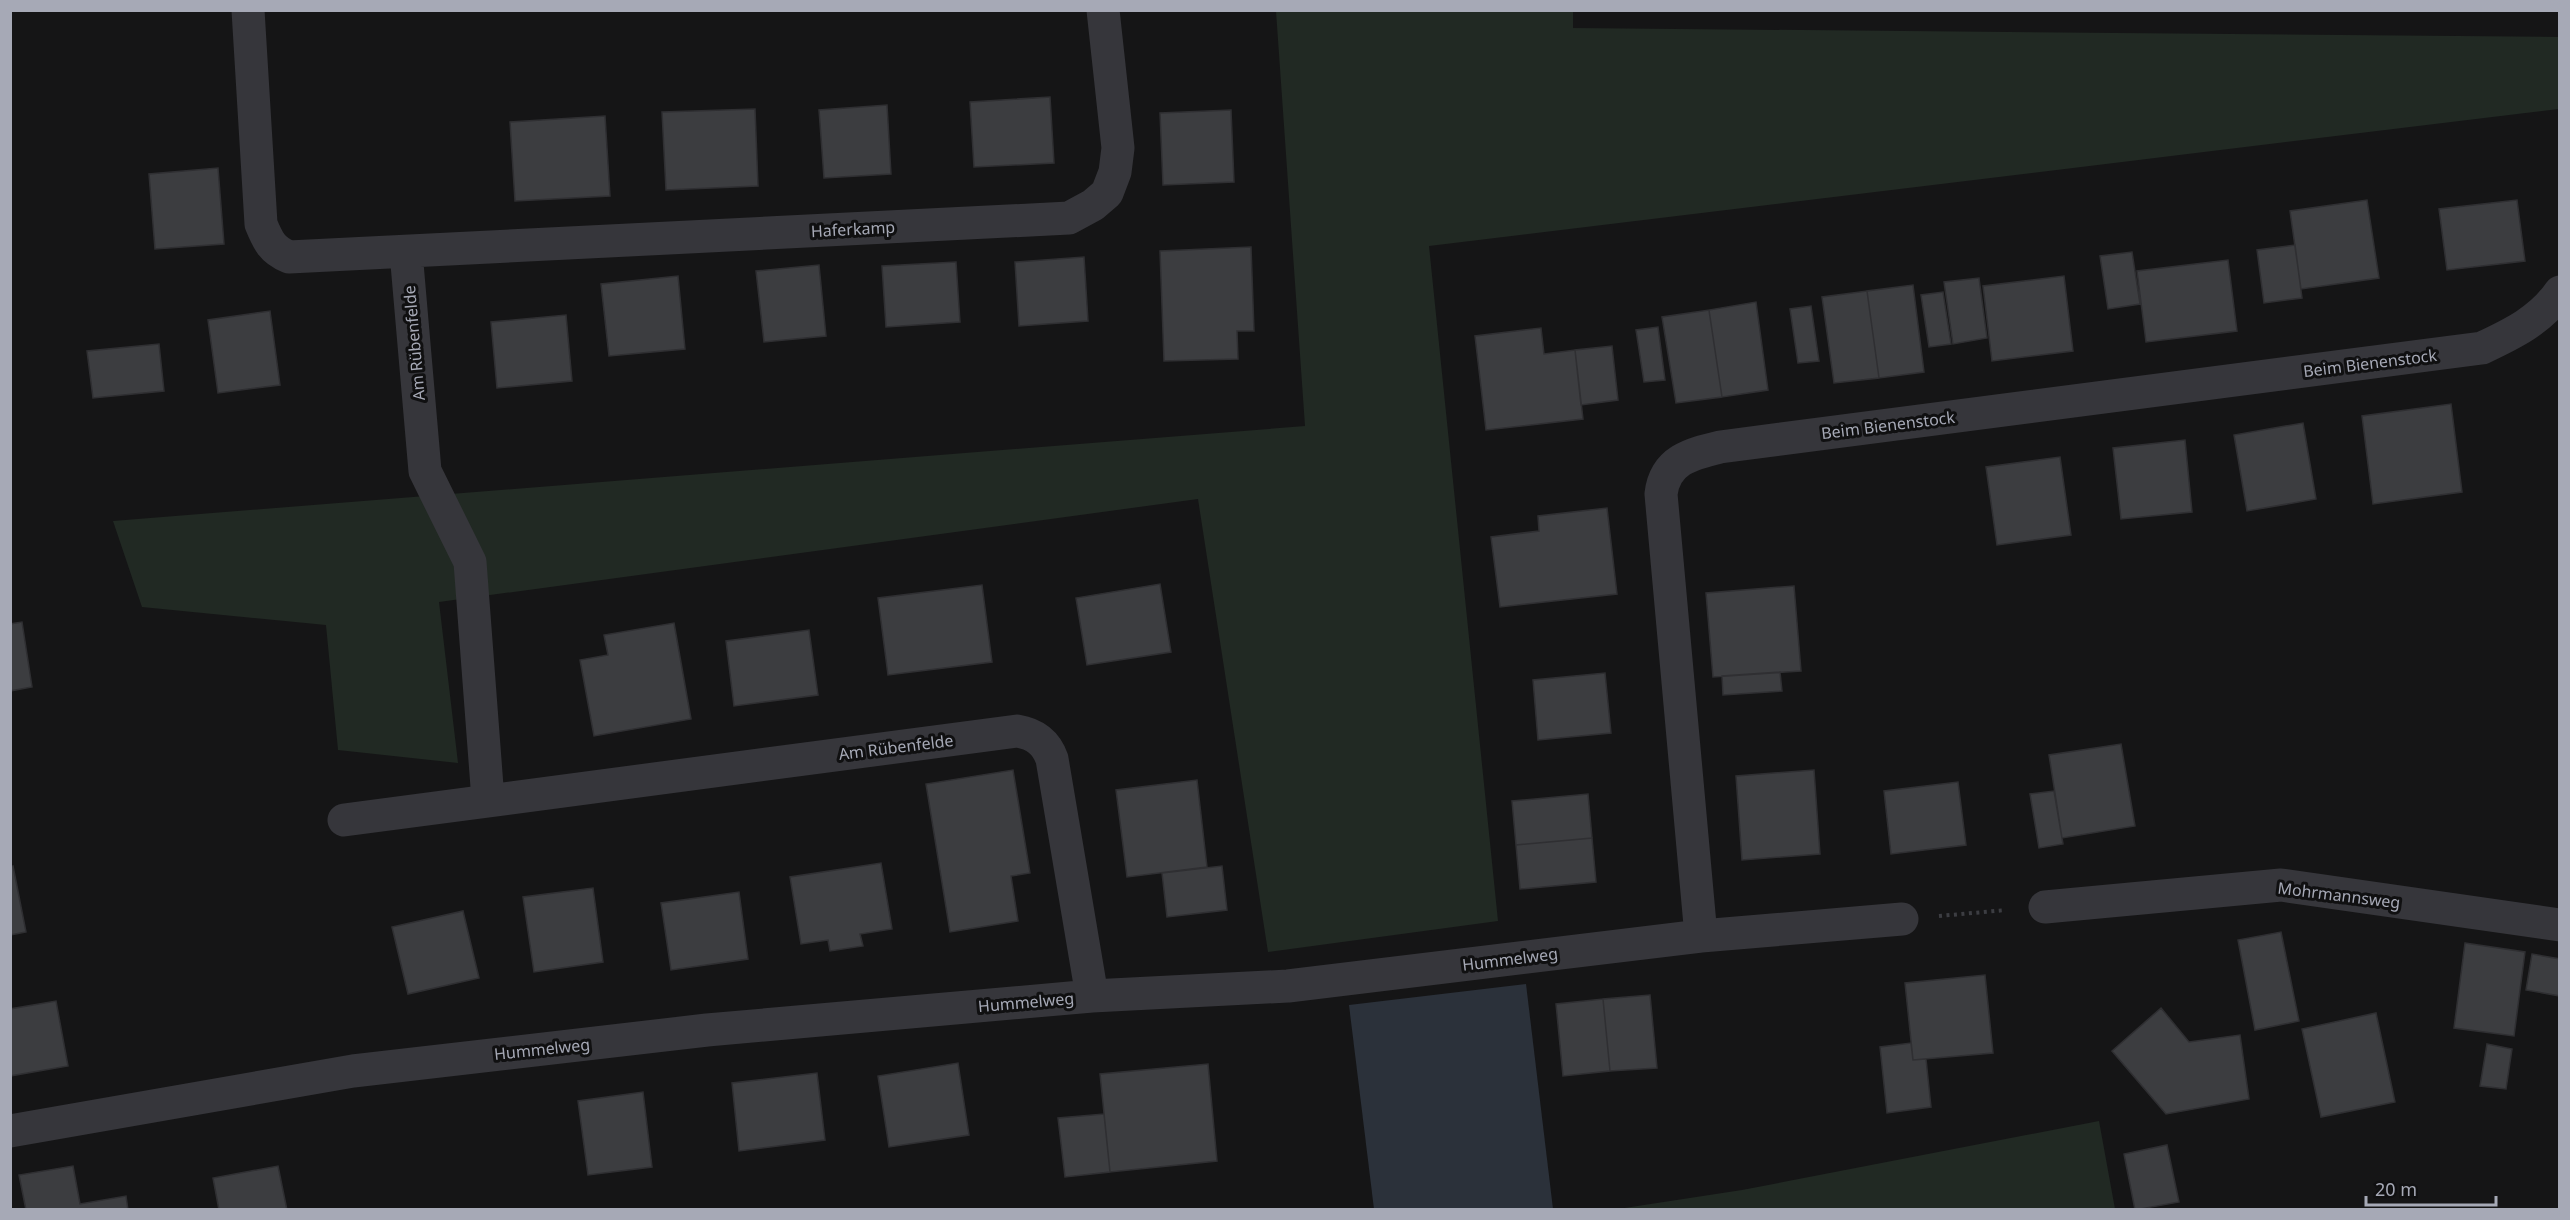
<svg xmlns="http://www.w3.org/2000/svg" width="2570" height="1220" font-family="'Noto Sans',sans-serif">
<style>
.green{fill:#212923}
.water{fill:#2b313a}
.building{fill:#3c3d40;stroke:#2f2f32;stroke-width:1.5}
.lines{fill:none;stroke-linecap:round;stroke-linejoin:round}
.path{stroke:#3c3d42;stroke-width:4;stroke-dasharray:3 4.5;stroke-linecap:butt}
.minor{stroke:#36363b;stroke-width:33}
.labels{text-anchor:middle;stroke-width:6;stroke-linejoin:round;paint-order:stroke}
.street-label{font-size:16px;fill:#a6a9b6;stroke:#101011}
</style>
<rect width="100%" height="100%" fill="#151516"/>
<path class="green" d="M1276,11H1573V28L2559,37V109L1429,246L1498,921L1268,952L1198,499L439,602L458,763L338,750L326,625L142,607L113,521L1305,426Z
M2099,1121L2115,1209H1618L1742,1190Z"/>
<path class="water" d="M1526,984L1553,1209H1374L1349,1005Z"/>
<path class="building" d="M1050,97L1054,163L974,167L970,102Z
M887,105L891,174L824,178L819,110Z
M755,109L758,186L666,190L662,112Z
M1231,110L1234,182L1163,185L1160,113Z
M605,116L610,196L515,201L510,122Z
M218,168L224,244L155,249L149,174Z
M2367,200L2379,278L2301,289L2290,211Z
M2517,200L2525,261L2447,270L2439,209Z
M2295,245L2302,298L2264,303L2257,250Z
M1251,247L1254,331H1237L1238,359L1164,361L1160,251Z
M2132,252L2140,304L2108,309L2100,256Z
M1084,257L1088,321L1019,326L1015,262Z
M2228,260L2237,331L2146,342L2137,271Z
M956,262L960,322L886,327L882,266Z
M819,265L826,336L764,342L756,271Z
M678,276L685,349L609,356L601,284Z
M2064,276L2073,351L1992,361L1983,286Z
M1979,278L1987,338L1953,344L1944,282Z
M1913,285L1924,372L1879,378L1867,291Z
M1867,291L1879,378L1834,383L1822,297Z
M1943,292L1951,344L1929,347L1921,295Z
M1756,302L1768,390L1722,397L1709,310Z
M1811,306L1819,361L1798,363L1790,309Z
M1709,310L1722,397L1676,403L1662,317Z
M270,311L280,385L218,393L208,320Z
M566,315L572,381L497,388L491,322Z
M1658,327L1665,380L1644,382L1636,330Z
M1541,328L1544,354L1575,350L1583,419L1486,430L1475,336Z
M159,344L164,391L93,398L87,351Z
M1612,346L1618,400L1581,405L1575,350Z
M2451,404L2462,492L2373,504L2362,416Z
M2303,423L2316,499L2247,511L2234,435Z
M2185,440L2192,512L2121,519L2113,448Z
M2060,457L2071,535L1997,545L1986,467Z
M1607,508L1617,594L1500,607L1491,537L1539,531L1538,516Z
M1160,584L1171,652L1087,665L1076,598Z
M982,585L992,662L888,675L878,598Z
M1794,586L1801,671L1713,677L1706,593Z
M22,622L32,687L10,691V624Z
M674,623L691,719L594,736L580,660L608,655L604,635Z
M809,630L818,695L734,706L726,641Z
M1780,672L1782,691L1723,695L1722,676Z
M1605,673L1611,733L1538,740L1533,680Z
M2121,744L2135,826L2062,838L2049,755Z
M1013,770L1030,873L1011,876L1018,921L950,932L926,784Z
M1814,770L1820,854L1742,860L1736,776Z
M1197,780L1207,867L1127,877L1116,790Z
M1958,782L1966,845L1891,854L1884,791Z
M2054,791L2063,844L2039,848L2030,794Z
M1588,794L1592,838L1516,845L1512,801Z
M1592,838L1596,882L1520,889L1516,845Z
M881,863L892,929L860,934L863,946L830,951L828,940L801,944L790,877Z
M13,866L26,932L10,935V867Z
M1222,866L1227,910L1167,917L1162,873Z
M593,888L603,962L534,972L523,897Z
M739,892L748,959L671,970L661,903Z
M463,911L479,978L408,994L392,927Z
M2281,932L2299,1021L2255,1030L2238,940Z
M2465,943L2525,952L2514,1036L2454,1028Z
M2532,954L2560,959V996L2526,990Z
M1985,975L1993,1053L1913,1060L1905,983Z
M1650,995L1657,1068L1610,1071L1603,999Z
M1603,999L1610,1071L1563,1076L1556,1004Z
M56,1001L68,1066L10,1076V1009Z
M2161,1008L2189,1042L2240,1035L2249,1099L2166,1114L2112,1051Z
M2376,1013L2395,1102L2321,1117L2302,1029Z
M1911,1043L1913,1060L1926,1059L1931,1107L1887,1113L1880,1047Z
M2487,1044L2512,1049L2506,1089L2480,1086Z
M958,1063L969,1135L889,1147L878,1076Z
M1208,1064L1217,1161L1110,1172L1100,1074Z
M817,1073L825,1140L739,1151L732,1083Z
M643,1092L652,1167L588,1175L578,1101Z
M1104,1114L1110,1172L1065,1177L1058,1118Z
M2167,1145L2179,1202L2135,1210L2124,1154Z
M73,1166L80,1204L126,1196L128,1210H26L19,1175Z
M278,1166L287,1210H219L213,1178Z"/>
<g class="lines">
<path class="path" d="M1939,916L2006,910"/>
<path class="minor" d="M248,10L261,224C268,241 272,250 289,257L1069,218L1093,205L1107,193L1115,172L1118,148L1103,10
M406,252L425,471L470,562L488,800
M344,820L1017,731C1035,734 1046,742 1052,759L1092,996
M2045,907L2281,885L2560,925
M1701,936L1661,494C1665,460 1691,454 1720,447L2482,348C2512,334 2541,320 2560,292
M10,1131L353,1071L707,1030L1092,996L1288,986L1701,936L1902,919"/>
</g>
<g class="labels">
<g class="street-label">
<text transform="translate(853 229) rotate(-3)" y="6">Haferkamp</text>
<text transform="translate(414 343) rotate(-95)" y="6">Am Rübenfelde</text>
<text transform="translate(2370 363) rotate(-7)" y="6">Beim Bienenstock</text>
<text transform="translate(1888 425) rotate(-7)" y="6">Beim Bienenstock</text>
<text transform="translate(896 747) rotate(-7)" y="6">Am Rübenfelde</text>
<text transform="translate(2339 895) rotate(7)" y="6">Mohrmannsweg</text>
<text transform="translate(1510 959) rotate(-7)" y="6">Hummelweg</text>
<text transform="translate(1026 1002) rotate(-5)" y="6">Hummelweg</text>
<text transform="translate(542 1049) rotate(-6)" y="6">Hummelweg</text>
</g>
</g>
<rect width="2570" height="1220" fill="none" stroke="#a6a9b6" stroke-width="24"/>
<path d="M2366 1196v9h130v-9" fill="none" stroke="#a6a9b6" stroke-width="3"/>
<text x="2375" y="1196" font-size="18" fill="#a6a9b6" stroke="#101011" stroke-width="4.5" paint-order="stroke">20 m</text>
</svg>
